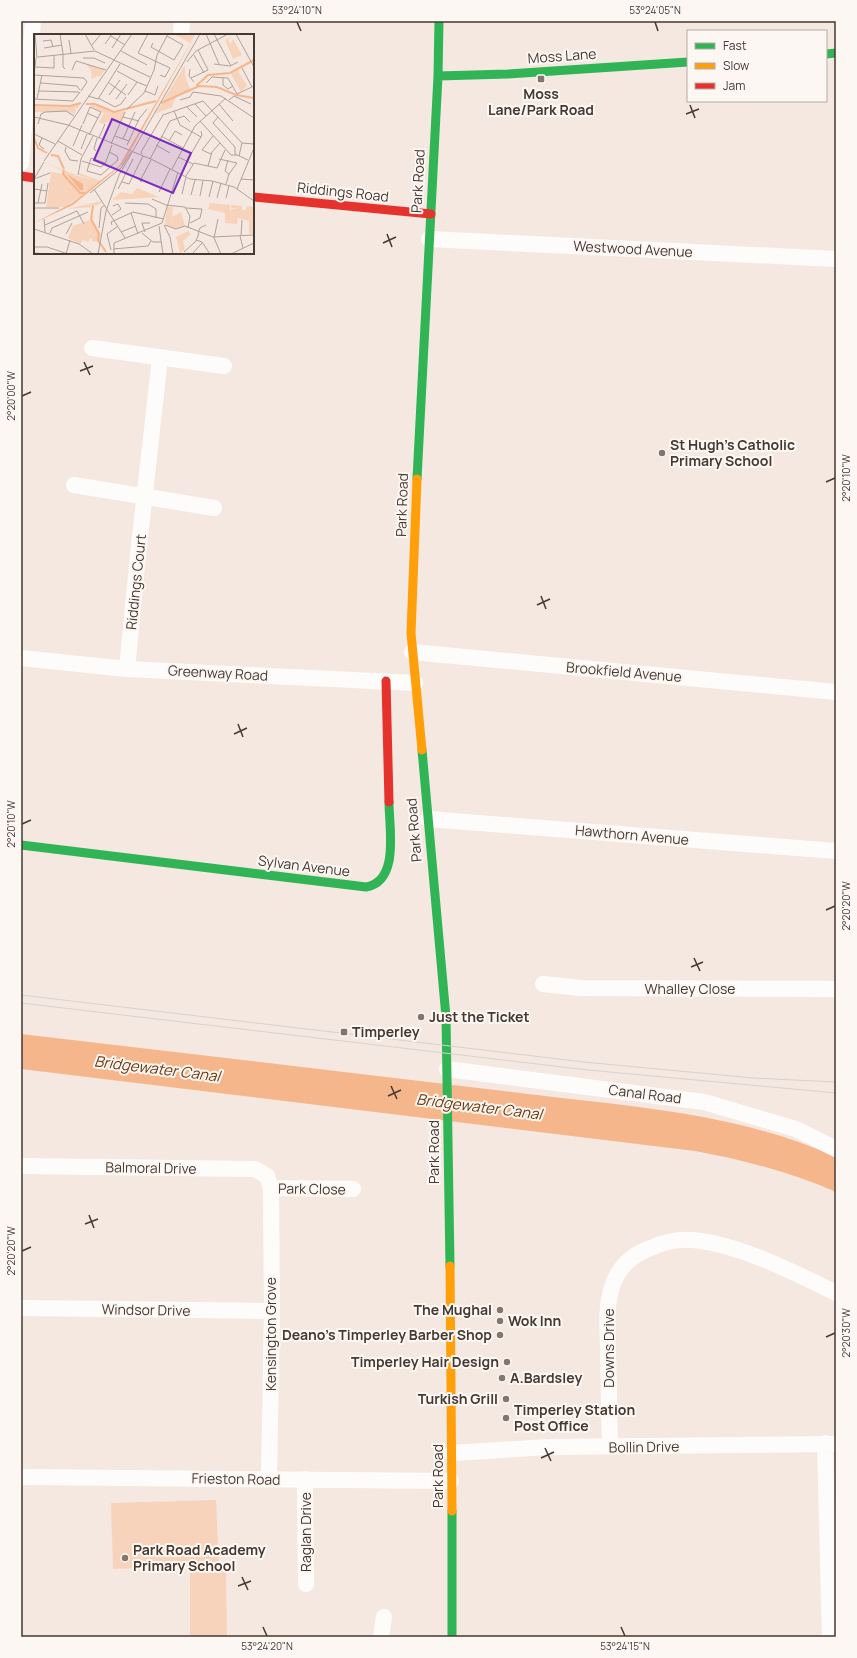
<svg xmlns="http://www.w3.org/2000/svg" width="857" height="1658" font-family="Manrope,sans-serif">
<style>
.green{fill:#f8d3bb}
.water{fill:#f6b68c}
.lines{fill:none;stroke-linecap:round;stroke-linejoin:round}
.street{stroke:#fefcfa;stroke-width:16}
.fast{stroke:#30b455;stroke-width:9}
.slow{stroke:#ff9f0a;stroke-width:9}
.jam{stroke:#e5322d;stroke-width:9}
.tram{stroke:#d6d2d0;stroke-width:1}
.ticks{fill:none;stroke:#453932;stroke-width:1.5}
.poi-dot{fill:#83766f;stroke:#fdf7f3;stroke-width:1.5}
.labels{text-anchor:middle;stroke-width:4;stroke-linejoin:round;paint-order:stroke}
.street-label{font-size:14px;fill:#453932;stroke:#fdf7f3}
.poi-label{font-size:14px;font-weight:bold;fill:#453932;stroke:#fdf7f3;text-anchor:start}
.water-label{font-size:15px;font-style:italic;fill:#6d370a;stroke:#fdf7f3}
.inset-river{fill:none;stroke:#f6b68c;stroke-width:2}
.inset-road{fill:none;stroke:#afa29a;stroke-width:1}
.view{fill:#7b2cbf;fill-opacity:0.15;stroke:#7b2cbf;stroke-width:2}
.inset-edge{fill:none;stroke:#453932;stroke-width:2}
.neatline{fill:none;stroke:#453932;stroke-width:1.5}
.ticks-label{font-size:10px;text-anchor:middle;fill:#453932}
</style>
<rect width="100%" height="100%" fill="#f5e8e0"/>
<path class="green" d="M216,1500L219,1565L113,1569L111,1503Z
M226,1570L227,1637H190V1571Z"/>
<path class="water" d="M21,1034C185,1053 348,1072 512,1092C621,1106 734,1111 836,1157V1192C790,1172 744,1160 695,1151L21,1069Z"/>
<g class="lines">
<path class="street" d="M181,35L182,21
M21,163L33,21
M429,239L836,259
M92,348L224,366
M74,485L214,508
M412,652L836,692
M21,658L127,669L415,683
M127,669L138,555L160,358
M428,819L836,851
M543,984L581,988L836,989
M447,1069L704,1102L796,1129L836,1149
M21,1166L255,1169L267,1176L271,1188L272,1311L269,1479
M271,1188L353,1189
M21,1308L272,1311
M825,1443L830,1637
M610,1447C609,1416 609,1385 608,1353C608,1332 605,1308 612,1287C618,1268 630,1256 648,1249C661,1243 677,1239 692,1240C736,1243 796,1273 836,1293
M452,1453L548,1447L836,1444
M21,1477L451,1481
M305,1479L306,1584
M381,1637L384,1617"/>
<path class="fast" d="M826,54L836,53
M438,76L508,74L688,62
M417,479L438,76L439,21
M422,750L446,1017L450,1266
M21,845L366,887C400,881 389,828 389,802
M452,1511V1637"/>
<path class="slow" d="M417,479L411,633L422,750
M450,1266L452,1511"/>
<path class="jam" d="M21,176L35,178
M253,197L431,214
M386,681L389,802"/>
<path class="tram" d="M21,995L584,1062L753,1078L836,1082
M21,1003L588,1070L836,1093"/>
</g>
<path class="ticks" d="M297,22L301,31M655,22L658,31M690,105L695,118M686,114L699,109M387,234L392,247M383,243L396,237M84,362L90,375M80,371L93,366M22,396L31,392M826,482L835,478M541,596L546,609M537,605L550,599M238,724L243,737M234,734L247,728M22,824L31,820M826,910L835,906M694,958L700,971M691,967L703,962M391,1086L397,1099M388,1096L401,1090M89,1215L94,1228M85,1224L98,1219M22,1251L31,1247M826,1337L835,1333M545,1448L551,1461M541,1458L554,1452M242,1577L248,1590M238,1586L251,1581M263,1627L267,1636M621,1627L625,1636"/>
<g class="poi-dot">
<rect x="537" y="75" width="8" height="8" rx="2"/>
<circle cx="662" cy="453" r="4"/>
<circle cx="421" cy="1017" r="4"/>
<rect x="340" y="1028" width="8" height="8" rx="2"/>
<circle cx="500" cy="1310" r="4"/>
<circle cx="500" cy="1321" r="4"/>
<circle cx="500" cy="1335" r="4"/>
<circle cx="507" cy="1362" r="4"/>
<circle cx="502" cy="1378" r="4"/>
<circle cx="506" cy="1399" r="4"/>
<circle cx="506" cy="1418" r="4"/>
<circle cx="125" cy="1558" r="4"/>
</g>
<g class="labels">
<g class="street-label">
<text transform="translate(562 56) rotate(-4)" y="5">Moss Lane</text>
<text transform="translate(418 181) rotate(-87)" y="5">Park Road</text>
<text transform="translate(343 192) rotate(6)" y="5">Riddings Road</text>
<text transform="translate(633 249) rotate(3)" y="5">Westwood Avenue</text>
<text transform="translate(402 505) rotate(-88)" y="5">Park Road</text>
<text transform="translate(136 582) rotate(-84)" y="5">Riddings Court</text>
<text transform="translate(624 672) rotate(5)" y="5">Brookfield Avenue</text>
<text transform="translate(218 673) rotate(3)" y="5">Greenway Road</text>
<text transform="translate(414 830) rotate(-95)" y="5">Park Road</text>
<text transform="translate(632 835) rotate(5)" y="5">Hawthorn Avenue</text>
<text transform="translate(304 866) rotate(7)" y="5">Sylvan Avenue</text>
<text x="690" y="994">Whalley Close</text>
<text transform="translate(645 1094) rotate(7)" y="5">Canal Road</text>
<text transform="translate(434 1152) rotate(-90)" y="5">Park Road</text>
<text transform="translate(151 1168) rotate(1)" y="5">Balmoral Drive</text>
<text transform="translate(312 1189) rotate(1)" y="5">Park Close</text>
<text transform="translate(146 1310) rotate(1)" y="5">Windsor Drive</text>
<text transform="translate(271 1334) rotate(-90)" y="5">Kensington Grove</text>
<text transform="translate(609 1348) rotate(-90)" y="5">Downs Drive</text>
<text transform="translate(644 1447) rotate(-1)" y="5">Bollin Drive</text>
<text transform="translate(438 1476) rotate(-90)" y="5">Park Road</text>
<text transform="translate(236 1479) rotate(1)" y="5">Frieston Road</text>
<text transform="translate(306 1532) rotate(-90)" y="5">Raglan Drive</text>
</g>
<g class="poi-label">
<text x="541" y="99" text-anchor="middle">Moss<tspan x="541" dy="16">Lane/Park Road</tspan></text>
<text x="670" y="450">St Hugh's Catholic<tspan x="670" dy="16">Primary School</tspan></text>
<text x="429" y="1022">Just the Ticket</text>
<text x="352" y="1037">Timperley</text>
<text x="492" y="1315" text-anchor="end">The Mughal</text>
<text x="508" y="1326">Wok Inn</text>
<text x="492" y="1340" text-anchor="end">Deano's Timperley Barber Shop</text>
<text x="499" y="1367" text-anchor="end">Timperley Hair Design</text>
<text x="510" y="1383">A.Bardsley</text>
<text x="498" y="1404" text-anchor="end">Turkish Grill</text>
<text x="514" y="1415">Timperley Station<tspan x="514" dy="16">Post Office</tspan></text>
<text x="133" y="1555">Park Road Academy<tspan x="133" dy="16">Primary School</tspan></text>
</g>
<g class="water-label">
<text transform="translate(157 1069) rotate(7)" y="5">Bridgewater Canal</text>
<text transform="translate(479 1107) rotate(7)" y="5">Bridgewater Canal</text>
</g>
</g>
<g transform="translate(34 34)">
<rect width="220" height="220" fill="#f5e8e0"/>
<path d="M140,0H161L156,9ZM198,3L194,6L197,10L199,5L208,21L199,25L191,6ZM52,30L71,36L66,43L63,42L58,45L57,36ZM151,31V42L157,57L142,62L138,73L121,80ZM203,35L213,52L207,58L197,40ZM47,69L43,75L40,73L42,77L40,80L35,78H0V72L36,73ZM61,70L79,78L92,77L86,89L78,85L70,90L65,88L70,79L56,72ZM10,128L44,142L59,146L45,141V139L67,147L31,173H12L17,138L28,140L29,137ZM103,154L125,163L78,166L87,158L103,161L98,160ZM67,167L68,169L60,172L58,182H61L58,185L67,200L65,210L63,207L59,208L57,204L54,208L49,206L46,210L34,204L39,192L58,185L57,180L59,173L33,175ZM176,169L196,171V182L197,175H203L197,174V171L208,172V176H212L213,172L220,173V200H215V187L204,184L203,190L191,189V179L174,175ZM133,172L139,173L138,183L147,178L151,192L141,195L131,190ZM154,197L157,200L149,207L151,216L146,219L142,203Z" fill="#f8d3bb"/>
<path d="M162,0L89,130L39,171L0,189L38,169L85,132ZM33,140L49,150V156H46Z" fill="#f6b68c"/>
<path class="inset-river" d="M162,52L174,41L196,39L220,26M127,69L165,52L183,53L202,61L220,64M52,70H61L80,78L122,67M0,71L36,72L47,69M0,104L4,114L13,119M17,121L24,122L30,135M30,136L29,140L46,159H51M59,172L57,185L65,200L64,206L72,218"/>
<path class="inset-road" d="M1,0L3,24M26,0L29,20M51,0L60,16M114,0L104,19L136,34L131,43L126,41M172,0L185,30M180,0L197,32M202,0L220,33M77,2L91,11M35,6L37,19M9,7L17,6L19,13M119,9L117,13L140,26L149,11L133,2M71,10L78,0M58,11L67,0M10,14L28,11M78,14L87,0M87,17L113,31M29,20V33L31,35M160,21L170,39M4,23L61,17L116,43M49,24H60L71,29M153,28L162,17L194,0M180,30L196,32L204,28M2,33L20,34V21M208,34L218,53M156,35L155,42L160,48M38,36L42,27L72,36M83,37L103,48M0,41L50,44L53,48L47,57M0,42L2,24M157,44L174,36L164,16M189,44V51L194,55L199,52M7,49L43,52L46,56M75,49L92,61M172,49L178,43L194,44L203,60M5,57L45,58M111,57L121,61L124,52M203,60L220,52M75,61L86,46M94,61L103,48L113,52M54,62L64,65L86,30M64,64L81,73L87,70L92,63M0,65L39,67L46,58M3,65L8,41M82,65L93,50M146,66L156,63L159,58L187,62L220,84M195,66L200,62L217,70M161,70L172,82M185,70L199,87M153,73L163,83M93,75L110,59L120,36L123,21L134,0M140,77L146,91L167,103M53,79L64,84M0,83L34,91M89,83L105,87M184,83L179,89L201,113V120L214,126M166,87L197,121H203M4,90L7,80L11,78L32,77L40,82M49,90L56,73L67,78L55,101M34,91L119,126L156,145L178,147L200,153L220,167M0,100L21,110M81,102L95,107M127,102L149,114M8,104L5,111L10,115M65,104L71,90M89,105L101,78M24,107L48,121M135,107L141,97L148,101M208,109L220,110M77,110L91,78M93,111L105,85L113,75M122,111L136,119M39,112L48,91M32,113L31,117L36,126L44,127M47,115L53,100M148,116L157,120L168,101L167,97M62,117L60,115L63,104M108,120L107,118L129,81L169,67L208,109M177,120L168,116L179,102M205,122L208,109M144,123L159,130M116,125L136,87L150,82L156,88M185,125L203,129L195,140L192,150M194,126L191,137L195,140M10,127L98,0M48,127L67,133L71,130L78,111M71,129L57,124L53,137L67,141L84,126L83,122L75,118M174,132L178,118L186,109M138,135L161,92L192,64M44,141L47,125L59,102M152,142L160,129L183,134L191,116M0,145L16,139M0,145L10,128M207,145L220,146M88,148L95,150L109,122M108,148L106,147L117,126M0,155L13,157M60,155L91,204M84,155L99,125M203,155L220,114M125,158L136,135M56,159L87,134L97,118M148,160L152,143M157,161L161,146M166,162L169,147M175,163L179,147M183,164L187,149M192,164L195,152M118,165L132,171L151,173L156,182L154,194M1,169H11L14,149M4,169L8,150M91,169L114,170L122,175V184M0,174H25M152,174L168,175L166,184L156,189M99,178L130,185M97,179L104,200M78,181L87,175L84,170L79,172M10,185L11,198M11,191L43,177L50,190M78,191L77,188L99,178M130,191L136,203L139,220M131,191L142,195L151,192L179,203L220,201M125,192L129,220M65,194L67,174L71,171M0,195L45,210L59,220M87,198L102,192M111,198L108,189H116M16,199L18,194L54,178M108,199L119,208H127M164,199L166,194L172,191M32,200L38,189M206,202L209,214M207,202L208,186M180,204L184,185M180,204L187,220M162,206L168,208L176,220M0,213H13L34,220M79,215L114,212L117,207M77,216L73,200L84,192M150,218L162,207L165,199M0,219L16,220M32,220L36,206M64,220L72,177L85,141L166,0M80,220V209L128,189L144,138M158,220L168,209M197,220L220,209"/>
<path class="view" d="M78,85L157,119L139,159L60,126Z"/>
<rect width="220" height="220" class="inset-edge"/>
</g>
<rect width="857" height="1658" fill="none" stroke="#fdf7f3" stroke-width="44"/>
<rect x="687" y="30" width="140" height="72" fill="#fdf7f3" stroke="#b3aba6"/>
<rect x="695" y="43" width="20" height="6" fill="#30b455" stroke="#b3aba6"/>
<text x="723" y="50" font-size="12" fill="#453932">Fast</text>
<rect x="695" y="63" width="20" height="6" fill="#ff9f0a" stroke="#b3aba6"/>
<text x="723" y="70" font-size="12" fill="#453932">Slow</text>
<rect x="695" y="83" width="20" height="6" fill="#e5322d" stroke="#b3aba6"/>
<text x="723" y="90" font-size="12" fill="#453932">Jam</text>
<rect x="22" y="22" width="813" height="1614" class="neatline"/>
<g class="ticks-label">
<text x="297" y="14">53°24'10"N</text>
<text x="655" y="14">53°24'05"N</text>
<text transform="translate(11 396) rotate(-90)" y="4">2°20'00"W</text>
<text transform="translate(846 478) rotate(-90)" y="4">2°20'10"W</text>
<text transform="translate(11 824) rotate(-90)" y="4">2°20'10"W</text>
<text transform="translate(846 906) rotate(-90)" y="4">2°20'20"W</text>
<text transform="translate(11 1251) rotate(-90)" y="4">2°20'20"W</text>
<text transform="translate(846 1333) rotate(-90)" y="4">2°20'30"W</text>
<text x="267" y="1650">53°24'20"N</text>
<text x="625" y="1650">53°24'15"N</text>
</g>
</svg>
